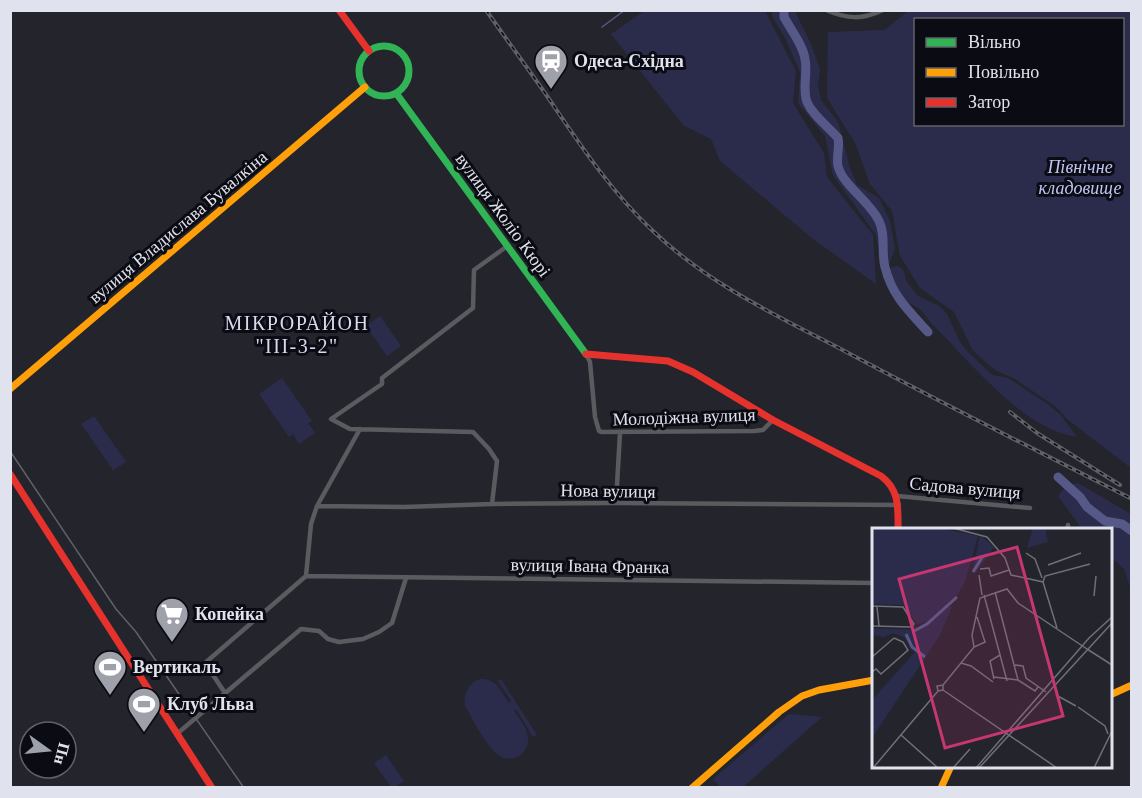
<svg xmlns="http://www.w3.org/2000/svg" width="1142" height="798" font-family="'Times New Roman',serif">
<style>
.green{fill:#2b2c4b;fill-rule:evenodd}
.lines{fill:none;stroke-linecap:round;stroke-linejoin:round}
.stream{stroke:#565988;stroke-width:1.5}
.river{stroke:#565988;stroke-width:9}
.street{stroke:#5b5b5f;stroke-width:4.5}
.fast{stroke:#30b455;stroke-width:7}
.slow{stroke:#ff9f0a;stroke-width:7}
.jam{stroke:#e5322d;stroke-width:7}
.tram{stroke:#606167;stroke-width:1.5}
.rail-casing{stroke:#606167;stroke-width:4}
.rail{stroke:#0b0c13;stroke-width:1.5;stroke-dasharray:4.5;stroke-linecap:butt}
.labels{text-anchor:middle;stroke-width:6;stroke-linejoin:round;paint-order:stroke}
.poi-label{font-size:18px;font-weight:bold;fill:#e0e2ed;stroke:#0b0c13;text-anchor:start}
.park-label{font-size:18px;font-style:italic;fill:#c1c5f5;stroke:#0b0c13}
.street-label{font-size:18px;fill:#e0e2ed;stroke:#0b0c13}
.neighbourhood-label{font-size:20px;letter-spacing:1.5px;fill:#d7d9ef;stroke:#0b0c13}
.inset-river{fill:none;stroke:#565988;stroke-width:3}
.inset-road{fill:none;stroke:#6f707a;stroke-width:1.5}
.view{fill:#c63671;fill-opacity:0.15;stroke:#c63671;stroke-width:3}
.inset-edge{fill:none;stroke:#e0e2ed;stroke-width:3}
</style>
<rect width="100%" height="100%" fill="#24242d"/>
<path class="green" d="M646,10L765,11L796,71L793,103L824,153L827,177L873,235L876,284L813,239L720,161L711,139L684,126L611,34Z
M771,11H795L811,44L820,69L818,85L821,100L838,122L850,168L857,185L879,198L890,221L895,249L889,264L882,265L876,235L833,175L825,136L798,103L800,72L785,38L772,16Z
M908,11H1131V468L1067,419L1056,407L1015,379L995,370L973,351L954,312L920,288L900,256L892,211L870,184L855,143L827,98L828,32L885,30ZM916,20H1122V124H916Z
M898,266L903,269L907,282L918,296L939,306L947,314L960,342L968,352L992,375L1008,378L1046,403L1060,414L1077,437C1023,430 969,360 932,324L920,309L903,300L888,272L892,267Z
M380,316L401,346L387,356L366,326Z
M282,378L312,421L301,429L309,424L315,433L299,444L293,434L289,437L259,394Z
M94,416L126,462L113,470L81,424Z
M1078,483L1131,514V590L1124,569L1111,557L1110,530L1082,529L1058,496L1067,485Z
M501,679L537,735L533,737L516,709L514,710C518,718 528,728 528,739C529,756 508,765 496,753C483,741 474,721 465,706C462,689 477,671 494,683C501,688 504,697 509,703L511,701L498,681Z
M789,714L822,717L743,787H720L713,779Z
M386,755L404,781L394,787H391L374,763Z"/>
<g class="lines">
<path class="stream" d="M602,27L625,10"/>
<path class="river" d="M784,10V17C791,30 803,45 805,59C808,74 802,88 807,102C813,116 828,126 838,138C840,147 836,157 838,166C843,186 870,201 879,221C886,235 881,252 885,267C892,296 909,311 928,332
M1058,477L1080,497L1087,507L1105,521L1122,524L1132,531"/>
<path class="street" d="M826,10C847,19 862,20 883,10
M586,354L590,362L595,417L599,431L602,432L754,431L763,430L773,420
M897,496L1030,508
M616,503L620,433
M492,504L497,461L489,449L473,432L350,429L331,419L382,384V378L473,308L474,270L506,247
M317,506L404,507L492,504L616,503L899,505
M1067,530L1068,525
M306,576L874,583
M225,693L205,663L306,576L311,524L317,506L360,429
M178,733L301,629L319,631L328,639L339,642L363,639L379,632L392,623L406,578"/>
<path class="fast" d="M359 71a25 25 0 1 1 50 0a25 25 0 1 1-50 0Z
M396,93L586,354"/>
<path class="slow" d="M10,389L365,87
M1110,695L1132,685
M692,788L779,712L802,696L819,690L874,680
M941,788L951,766"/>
<path class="jam" d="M339,10L369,51
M586,354L668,361L693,372L773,420L881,476C900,490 898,509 898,530
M10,474L212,788"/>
<path class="tram" d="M10,451L116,609L136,632L244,788"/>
<defs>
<path id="rail" d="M486,10C506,39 527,67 547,96C579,143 611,192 653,231C706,282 773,314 837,347C934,399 1033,449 1132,499
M1010,412L1037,433L1120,485"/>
</defs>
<use href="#rail" class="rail-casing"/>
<use href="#rail" class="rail"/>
</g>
<defs>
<symbol id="station-pin" viewBox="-11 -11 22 30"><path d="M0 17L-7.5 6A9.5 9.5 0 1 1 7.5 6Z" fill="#9ea0aa" stroke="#0b0c13"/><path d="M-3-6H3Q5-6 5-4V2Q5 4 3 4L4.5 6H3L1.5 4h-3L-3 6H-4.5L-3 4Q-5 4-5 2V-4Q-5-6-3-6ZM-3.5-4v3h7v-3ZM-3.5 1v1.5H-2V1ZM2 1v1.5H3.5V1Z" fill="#fff"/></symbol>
<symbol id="supermarket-pin" viewBox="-11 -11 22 30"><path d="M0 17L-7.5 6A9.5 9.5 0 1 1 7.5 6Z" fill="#9ea0aa" stroke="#0b0c13"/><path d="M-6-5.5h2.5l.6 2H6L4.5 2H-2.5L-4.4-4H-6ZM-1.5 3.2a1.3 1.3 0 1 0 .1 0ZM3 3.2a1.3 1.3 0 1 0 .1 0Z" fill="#fff"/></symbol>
<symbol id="stadium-pin" viewBox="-11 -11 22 30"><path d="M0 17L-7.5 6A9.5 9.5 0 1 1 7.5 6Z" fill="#9ea0aa" stroke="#0b0c13"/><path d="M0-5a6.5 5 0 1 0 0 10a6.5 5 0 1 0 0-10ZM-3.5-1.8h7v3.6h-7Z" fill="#fff"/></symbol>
</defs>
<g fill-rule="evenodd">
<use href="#station-pin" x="532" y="42" width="38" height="52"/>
<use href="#supermarket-pin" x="153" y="595" width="38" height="52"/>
<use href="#stadium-pin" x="91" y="648" width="38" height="52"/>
<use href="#stadium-pin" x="125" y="685" width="38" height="52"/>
</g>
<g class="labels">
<g class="poi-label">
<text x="574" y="67">Одеса-Східна</text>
<text x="195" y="620">Копейка</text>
<text x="133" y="673">Вертикаль</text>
<text x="167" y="710">Клуб Льва</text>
</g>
<g class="park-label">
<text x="1080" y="173">Північне<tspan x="1080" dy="21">кладовище</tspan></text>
</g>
<g class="street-label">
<text transform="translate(503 215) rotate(54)" y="6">вулиця Жоліо Кюрі</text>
<text transform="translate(178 227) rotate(-40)" y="6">вулиця Владислава Бувалкіна</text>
<text transform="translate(684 417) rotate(-2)" y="6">Молодіжна вулиця</text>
<text transform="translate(965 488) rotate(5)" y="6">Садова вулиця</text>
<text transform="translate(608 491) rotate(1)" y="6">Нова вулиця</text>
<text transform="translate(590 566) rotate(1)" y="6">вулиця Івана Франка</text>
</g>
<g class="neighbourhood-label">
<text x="297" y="330">МІКРОРАЙОН<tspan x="297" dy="23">"ІІІ-3-2"</tspan></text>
</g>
</g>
<g transform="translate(872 528)">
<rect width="240" height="240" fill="#24242d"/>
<path d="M0,0H68L106,8L93,54L81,74L74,77L80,79L68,107L0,210V172L43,124L47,126L32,109L21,105L12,109L0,107V100L42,102L55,94L45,96L32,77L0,76ZM161,0H173L176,14L155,20ZM108,7L122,19L104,44L101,41Z" fill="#2b2c4b"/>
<path class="inset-river" d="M101,44L111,28M42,103L55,96L85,69M34,106L40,119L53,129"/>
<path class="inset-road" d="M81,0L115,9L133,30L139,47L171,54L185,100M154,25L163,31L170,50M176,37L209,25M108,41L117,40L119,48L137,42M107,47L110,67M171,54L173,48L218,36M123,64L146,152M112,67L135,153M222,68L224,48M0,78L31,79L42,96L39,99L0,98M5,79L7,98M102,119L100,107L108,70L135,61L146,75L215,121M215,121L240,137M0,129L22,110M89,135L99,138L121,154M143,137L151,138L154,150L174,164M0,144L4,141L9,146L36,122L31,114L22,110M122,149L146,152L163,163L166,159M122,151L118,133L128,127M71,157L65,158L66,163L71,162V157L102,119L113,114L105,89M71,162L185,240M184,167L204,178M206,179L233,198L236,206M29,207L66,240M1,240L66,163M81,240L98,221M104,240L217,110L240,89M107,240L240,95M222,240L240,203"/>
<path class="view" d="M145,19L191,188L73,220L27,51Z"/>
<rect width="240" height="240" class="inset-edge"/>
</g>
<rect width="1142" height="798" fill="none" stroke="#e0e2ed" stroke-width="24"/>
<rect x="914" y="18" width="210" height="108" fill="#0b0c13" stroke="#60626a" stroke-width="1.5"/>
<rect x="926" y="38" width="30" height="9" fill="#30b455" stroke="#60626a" stroke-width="1.5"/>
<text x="968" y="48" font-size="18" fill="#e0e2ed">Вільно</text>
<rect x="926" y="68" width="30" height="9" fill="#ff9f0a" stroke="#60626a" stroke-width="1.5"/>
<text x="968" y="78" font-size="18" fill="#e0e2ed">Повільно</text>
<rect x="926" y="98" width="30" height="9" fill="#e5322d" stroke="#60626a" stroke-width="1.5"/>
<text x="968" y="108" font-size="18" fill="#e0e2ed">Затор</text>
<g transform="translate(48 750) rotate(105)"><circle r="28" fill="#0b0c13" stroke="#60626a" stroke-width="1.5"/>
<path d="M0-4.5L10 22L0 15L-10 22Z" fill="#9ea0aa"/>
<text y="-9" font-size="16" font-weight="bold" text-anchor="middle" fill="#e0e2ed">Пн</text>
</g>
</svg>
